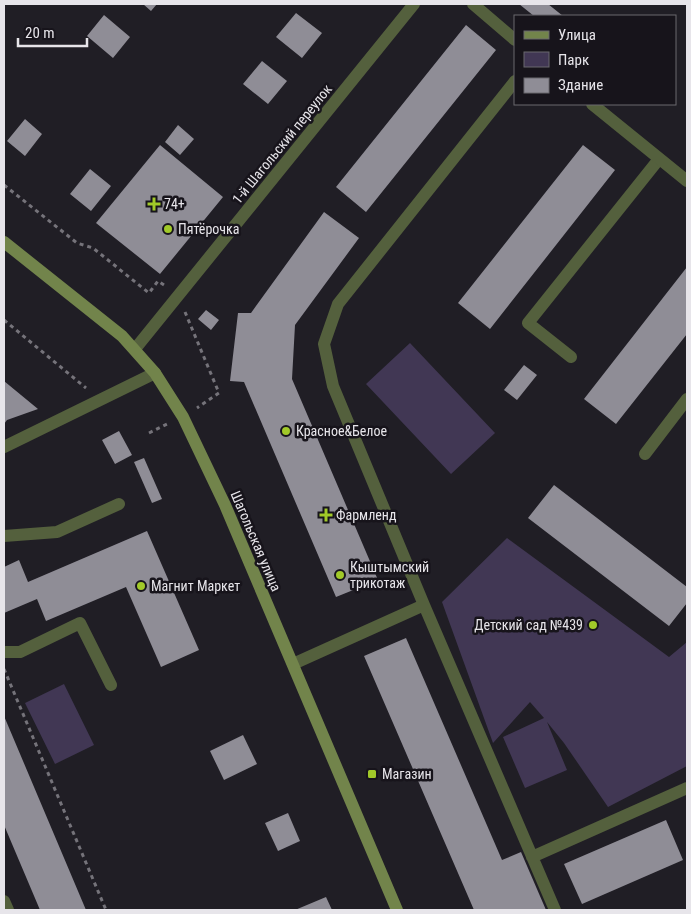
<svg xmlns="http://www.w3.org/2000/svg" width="691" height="914" font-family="'Roboto Condensed',sans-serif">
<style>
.green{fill:#413754}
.building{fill:#8f8d96}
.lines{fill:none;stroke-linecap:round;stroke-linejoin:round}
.path{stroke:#75737a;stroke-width:3;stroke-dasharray:4 4;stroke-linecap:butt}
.lane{stroke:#54603d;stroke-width:12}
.street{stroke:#54603d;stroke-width:12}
.secondary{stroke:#72844b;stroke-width:12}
.poi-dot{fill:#a1c929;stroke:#17141b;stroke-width:2}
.labels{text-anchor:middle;stroke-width:5;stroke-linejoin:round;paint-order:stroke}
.street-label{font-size:14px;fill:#e7e5ea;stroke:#17141b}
.poi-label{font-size:14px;fill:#e7e5ea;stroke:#17141b;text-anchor:start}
</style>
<rect width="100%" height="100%" fill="#201e25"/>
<path class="green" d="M410,343L495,433L451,474L366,384Z
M507,538L669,657L687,642V766L608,807L564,743L547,722L567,770L525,788L503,737L544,718L530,702L493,743L442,602Z
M64,684L94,745L55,764L25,703Z"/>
<path class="building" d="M143,4H157L151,11Z
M519,4H548L563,16H534Z
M296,13L322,33L302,58L276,37Z
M104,15L130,37L113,58L87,36Z
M466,25L496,50L366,212L336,187Z
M262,61L287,81L268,104L243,84Z
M25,119L42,134L25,156L7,141Z
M178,125L194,139L180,155L165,142Z
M160,145L223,197L160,274L96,223Z
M583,145L615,170L490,329L458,303Z
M90,169L111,186L91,211L70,194Z
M324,212L359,238L295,325L292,379L378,580L336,597L244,382L230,381L238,313H251Z
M687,267V334L616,424L584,399Z
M206,310L219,320L211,330L198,319Z
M524,365L537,375L517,400L504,390Z
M4,381L38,409L7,420L4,424Z
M119,431L132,455L115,464L102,440Z
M144,458L162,499L152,503L134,462Z
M554,485L687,587V603L669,626L528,518Z
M147,531L199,650L161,667L126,587L46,621L37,599L4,613V567L19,560L28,582Z
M406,638L502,860L521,852L546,910H474L364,656Z
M4,716L86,910H40L4,825Z
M243,735L257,764L224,780L210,751Z
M288,813L300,841L278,851L265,823Z
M666,820L683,860L582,904L564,864Z
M326,897L332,910H295Z"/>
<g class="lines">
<path class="path" d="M4,185L77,243L93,248L149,293L158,281L164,285
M185,312L219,393L197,408
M4,320L86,388
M149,433L167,424
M4,669L106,910"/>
<path class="lane" d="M515,81L338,304L324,344L333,386L424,605L555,910
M571,357L528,323L659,159
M645,454L687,399
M4,536L57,532L119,504
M4,652H20L80,623L111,685
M293,664L424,605
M532,857L687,788
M4,901L8,910"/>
<path class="street" d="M473,4L515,40
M592,104L687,181
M135,349L414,4
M4,447L155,373"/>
<path class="secondary" d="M4,242L122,336L155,373L183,417L225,505L397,910"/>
</g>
<g class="poi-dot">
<path d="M151.5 196.5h5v5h5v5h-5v5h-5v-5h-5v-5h5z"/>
<circle cx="168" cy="229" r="5"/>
<circle cx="286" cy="431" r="5"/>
<path d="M323.5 507.5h5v5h5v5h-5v5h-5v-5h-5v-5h5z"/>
<circle cx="340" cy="575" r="5"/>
<circle cx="141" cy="586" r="5"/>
<circle cx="593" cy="625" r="5"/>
<rect x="367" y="769" width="10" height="10" rx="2.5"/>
</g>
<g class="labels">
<g class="street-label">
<text transform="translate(282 144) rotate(-51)" y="5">1-й Шагольский переулок</text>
<text transform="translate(256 541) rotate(67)" y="5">Шагольская улица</text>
</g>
<g class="poi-label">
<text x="164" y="209">74+</text>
<text x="178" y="234">Пятёрочка</text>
<text x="296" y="436">Красное&amp;Белое</text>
<text x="336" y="520">Фармленд</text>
<text x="350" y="572">Кыштымский<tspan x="350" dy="16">трикотаж</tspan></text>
<text x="151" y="591">Магнит Маркет</text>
<text x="583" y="630" text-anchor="end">Детский сад №439</text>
<text x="382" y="779">Магазин</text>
</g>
</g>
<rect width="691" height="914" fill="none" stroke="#e7e5ea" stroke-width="10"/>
<rect x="514" y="15" width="162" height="90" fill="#17141b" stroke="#6a686e"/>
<rect x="524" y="31" width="25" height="8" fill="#72844b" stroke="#6a686e"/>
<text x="558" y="40" font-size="15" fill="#e7e5ea">Улица</text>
<rect x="524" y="52" width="25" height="15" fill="#413754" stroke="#6a686e"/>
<text x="558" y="65" font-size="15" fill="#e7e5ea">Парк</text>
<rect x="524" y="78" width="25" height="15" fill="#8f8d96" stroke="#6a686e"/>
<text x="558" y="90" font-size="15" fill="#e7e5ea">Здание</text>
<path d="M18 38v8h69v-8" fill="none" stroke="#e7e5ea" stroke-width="2.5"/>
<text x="25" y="38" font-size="15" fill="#e7e5ea" stroke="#17141b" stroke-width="4" paint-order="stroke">20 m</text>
</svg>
